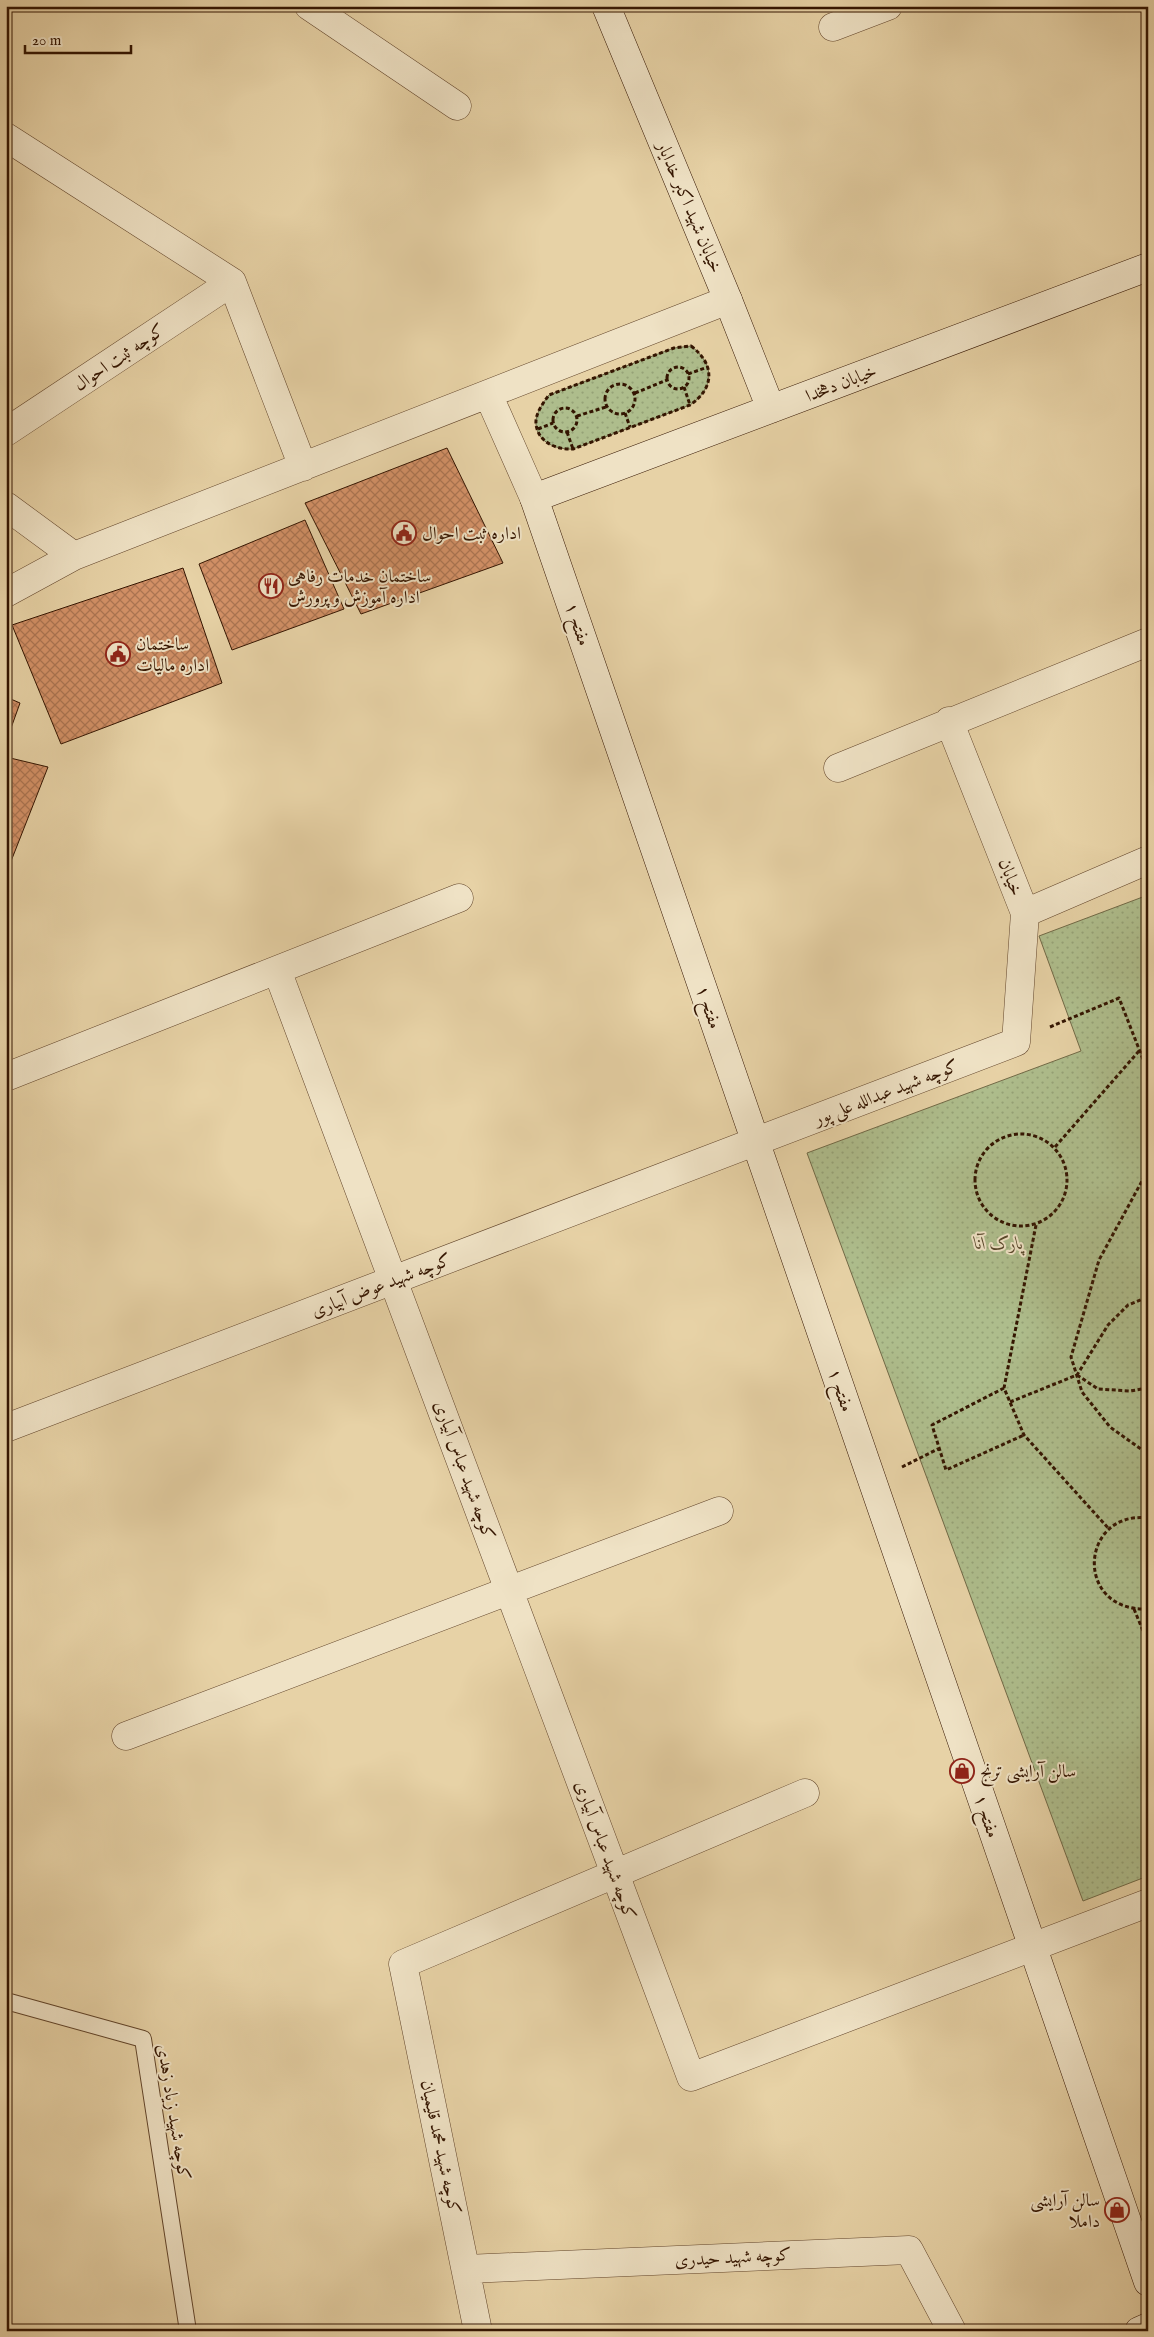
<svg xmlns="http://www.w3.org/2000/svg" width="1154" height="2337" font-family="'IM FELL English',Amiri,serif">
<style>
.grass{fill:url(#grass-dots);stroke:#716946}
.building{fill:url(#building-cross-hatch);stroke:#341501}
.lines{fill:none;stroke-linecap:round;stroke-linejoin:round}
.lane-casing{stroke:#61442a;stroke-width:18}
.street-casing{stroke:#61442a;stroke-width:29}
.secondary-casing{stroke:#341501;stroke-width:29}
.path{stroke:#341501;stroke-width:3;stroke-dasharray:4 2.5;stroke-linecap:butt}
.lane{stroke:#efe2c5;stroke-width:16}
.street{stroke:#efe2c5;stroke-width:28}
.secondary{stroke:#efe2c5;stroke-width:28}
.labels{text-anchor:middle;stroke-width:4;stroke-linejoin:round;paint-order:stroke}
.street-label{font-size:18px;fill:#341501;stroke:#efe2c5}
.poi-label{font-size:18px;fill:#341501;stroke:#efe2c5;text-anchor:start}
.park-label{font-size:18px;font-style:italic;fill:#59472b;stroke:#efe2c5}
</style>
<defs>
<pattern id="grass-dots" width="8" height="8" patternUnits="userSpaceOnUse" patternTransform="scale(1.25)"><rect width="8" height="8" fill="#aebd8c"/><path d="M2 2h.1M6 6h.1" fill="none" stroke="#96a277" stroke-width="1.8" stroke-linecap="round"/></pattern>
<pattern id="building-cross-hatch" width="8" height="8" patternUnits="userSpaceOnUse" patternTransform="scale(1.25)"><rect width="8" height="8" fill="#d39167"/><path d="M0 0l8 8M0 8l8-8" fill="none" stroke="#ac7552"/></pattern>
</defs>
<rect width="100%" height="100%" fill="#e7d2a6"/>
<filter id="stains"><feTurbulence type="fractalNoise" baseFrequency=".004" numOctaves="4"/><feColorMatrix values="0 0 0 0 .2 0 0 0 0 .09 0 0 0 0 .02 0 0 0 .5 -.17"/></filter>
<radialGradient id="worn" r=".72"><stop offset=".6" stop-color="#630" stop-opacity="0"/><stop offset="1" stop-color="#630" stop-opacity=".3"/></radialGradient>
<path class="grass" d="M691,346C715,364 715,388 690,405L573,449C558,450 537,443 536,424C535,414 543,403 549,395L674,348Z
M1148,895V1876L1083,1901L807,1153L1081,1051L1039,936Z"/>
<path class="building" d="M447,448L503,563L361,614L305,503Z
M305,520L344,609L232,650L199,564Z
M183,568L222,683L61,744L12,625Z
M6,697L20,703L6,742Z
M6,757L48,767L6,874Z"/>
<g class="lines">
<defs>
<path id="lane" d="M6,2001L143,2039L188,2331"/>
<path id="street" d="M309,6L457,106
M833,27L888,6
M6,137L232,282L6,432
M232,282L303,467
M488,394L534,498
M6,506L74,556
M6,593L74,556L728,300
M838,768L1148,642
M1025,913L1148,860
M277,970L691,2077L1148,1903
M6,1077L459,898
M6,1428L1016,1042L1025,913L949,721
M126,1736L719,1511
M466,2269L909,2250L952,2331
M478,2331L403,1964L805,1793"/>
<path id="secondary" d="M606,6L728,300L771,409
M1148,267L534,498L1148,2282
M1139,2331L1148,2327"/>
</defs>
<use href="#lane" class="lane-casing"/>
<use href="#street" class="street-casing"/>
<use href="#secondary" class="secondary-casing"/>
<path class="path" d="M691,346C715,364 715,388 690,405L573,449C558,450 538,443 536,424C535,414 543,403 549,395L674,348Z
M667 378a11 11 0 1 1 22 0a11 11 0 1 1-22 0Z
M688,374L708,367
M605 399a15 15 0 1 1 30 0a15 15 0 1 1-30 0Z
M684,387L690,405
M635,393L667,380
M553 420a12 12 0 1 1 24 0a12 12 0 1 1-24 0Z
M625,413L630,427
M577,416L606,407
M538,429L553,423
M567,432L573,449
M1050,1027L1119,998L1148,1072
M975 1180a46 46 0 1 1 92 0a46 46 0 1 1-92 0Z
M1055,1147L1139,1051L1148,1055
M1148,1170L1099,1260L1071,1357L1082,1392L1110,1427L1148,1454
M1036,1225L1004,1388L1024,1435L1109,1529
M1077,1375L1098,1389L1130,1391L1148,1388
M1004,1388L932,1425L946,1470L1024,1435
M1010,1402L1077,1375L1108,1325L1128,1305L1148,1297
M902,1467L940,1448
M1148,1518C1080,1510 1073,1612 1148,1609
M1134,1609L1148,1643"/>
<use href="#lane" class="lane"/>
<use href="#street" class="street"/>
<use href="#secondary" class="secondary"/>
</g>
<defs>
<symbol id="civic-ring" viewBox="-11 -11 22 22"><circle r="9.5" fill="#efe2c5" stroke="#8f2418" stroke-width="1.5"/><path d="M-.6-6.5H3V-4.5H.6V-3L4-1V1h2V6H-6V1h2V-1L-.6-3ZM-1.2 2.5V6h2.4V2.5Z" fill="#8f2418"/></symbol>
<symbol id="restaurant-ring" viewBox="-11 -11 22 22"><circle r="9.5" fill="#efe2c5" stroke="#8f2418" stroke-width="1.5"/><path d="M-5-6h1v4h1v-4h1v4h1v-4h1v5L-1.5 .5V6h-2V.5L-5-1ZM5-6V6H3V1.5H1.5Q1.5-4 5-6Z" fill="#8f2418"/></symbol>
<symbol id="shop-ring" viewBox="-11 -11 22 22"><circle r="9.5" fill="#efe2c5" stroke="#8f2418" stroke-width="1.5"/><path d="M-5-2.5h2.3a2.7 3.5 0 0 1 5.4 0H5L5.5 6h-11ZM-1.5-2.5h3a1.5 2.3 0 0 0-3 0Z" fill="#8f2418"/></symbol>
</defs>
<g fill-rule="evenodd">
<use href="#civic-ring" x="390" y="519" width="28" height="28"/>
<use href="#restaurant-ring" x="257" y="572" width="28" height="28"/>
<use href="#civic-ring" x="104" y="640" width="28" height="28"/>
<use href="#shop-ring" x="948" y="1757" width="28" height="28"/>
<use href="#shop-ring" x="1103" y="2196" width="28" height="28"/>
</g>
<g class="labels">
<g class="street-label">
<text transform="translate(690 207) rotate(67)" y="6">خیابان شهید اکبر خدایار</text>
<text transform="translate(119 357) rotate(-34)" y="6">کوچه ثبت احوال</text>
<text transform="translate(841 383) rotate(-21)" y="6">خیابان دهخدا</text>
<text transform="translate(578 624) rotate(71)" y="6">مفتح ۱</text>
<text transform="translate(1011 877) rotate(69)" y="6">خیابان</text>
<text transform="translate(709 1007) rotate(71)" y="6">مفتح ۱</text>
<text transform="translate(886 1092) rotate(-21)" y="6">کوچه شهید عبدالله علی پور</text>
<text transform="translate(381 1285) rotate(-21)" y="6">کوچه شهید عوض آبیاری</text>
<text transform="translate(841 1390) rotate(71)" y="6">مفتح ۱</text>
<text transform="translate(465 1470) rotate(70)" y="6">کوچه شهید عباس آبیاری</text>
<text transform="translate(987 1816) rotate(71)" y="6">مفتح ۱</text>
<text transform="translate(606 1850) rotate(70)" y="6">کوچه شهید عباس آبیاری</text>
<text transform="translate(174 2112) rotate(81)" y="6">کوچه شهید زیاد زهدی</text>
<text transform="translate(441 2147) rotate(78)" y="6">کوچه شهید محمد قلیمیان</text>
<text transform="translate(733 2257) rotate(-3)" y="6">کوچه شهید حیدری</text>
</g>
<g class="poi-label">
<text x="422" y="539">اداره ثبت احوال</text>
<text x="288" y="582">ساختمان خدمات رفاهی<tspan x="288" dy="21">اداره آموزش و پرورش</tspan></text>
<text x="136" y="650">ساختمان<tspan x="136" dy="21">اداره مالیات</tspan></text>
<text x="980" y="1777">سالن آرایشی ترنج</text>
<text x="1100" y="2206" text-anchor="end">سالن آرایشی<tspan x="1100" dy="21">داملا</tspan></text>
</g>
<g class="park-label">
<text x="999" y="1249">پارک آنا</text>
</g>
</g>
<rect width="1154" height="2337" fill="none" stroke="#e7d2a6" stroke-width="25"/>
<rect x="8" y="8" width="1139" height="2322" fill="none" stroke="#341501" stroke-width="2.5"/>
<rect x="12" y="12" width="1129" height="2312" fill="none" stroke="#341501"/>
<path d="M25 45v8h106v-8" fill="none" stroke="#341501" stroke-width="2.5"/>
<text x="32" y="45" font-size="15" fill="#341501" stroke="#efe2c5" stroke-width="4" paint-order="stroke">20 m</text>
<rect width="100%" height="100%" filter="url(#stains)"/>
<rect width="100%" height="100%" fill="url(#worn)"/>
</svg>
